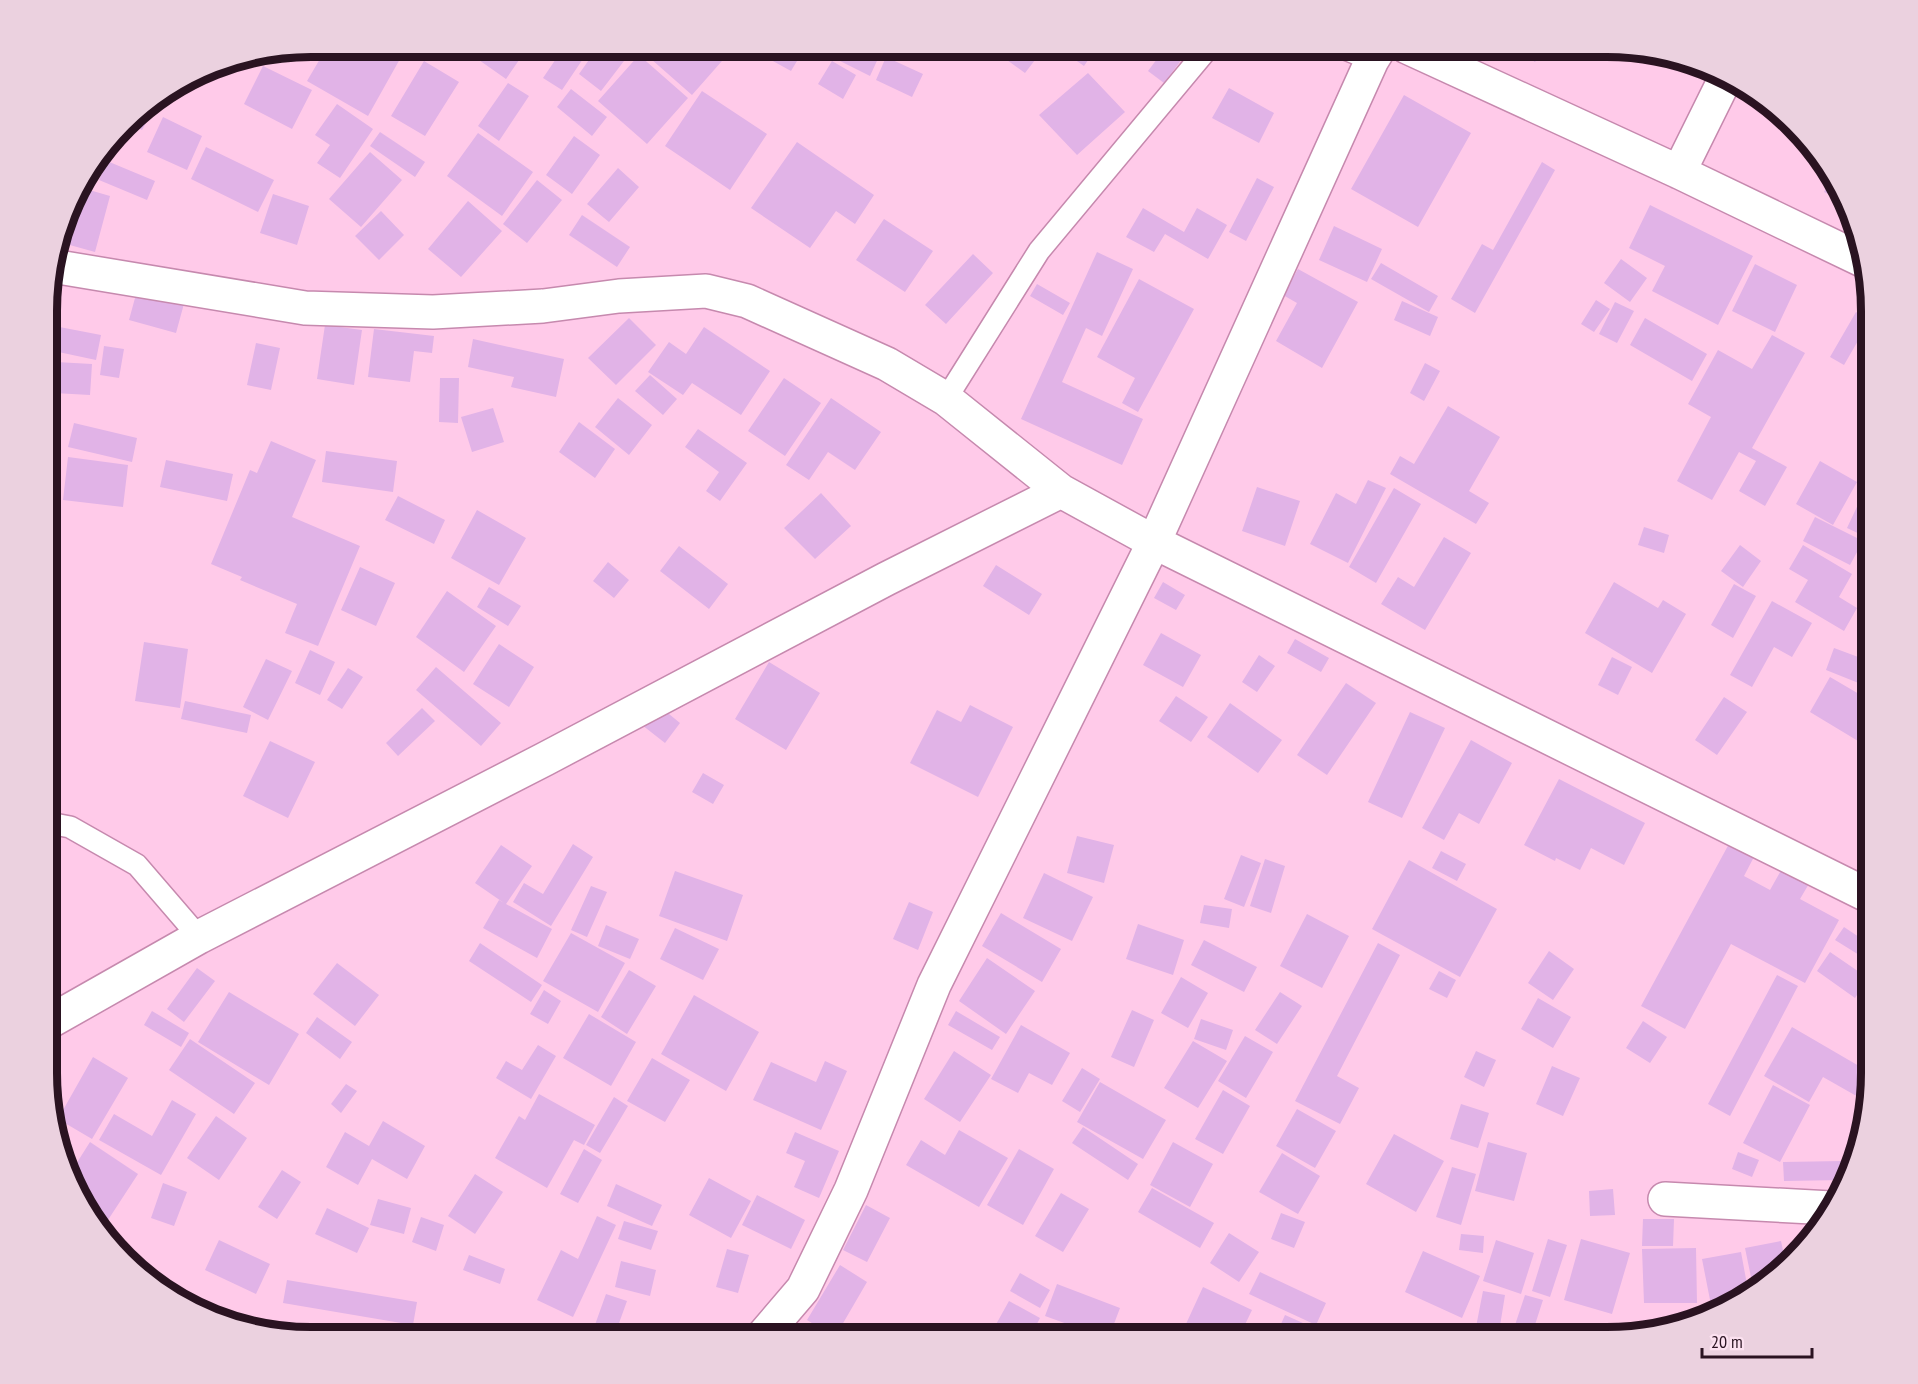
<svg xmlns="http://www.w3.org/2000/svg" width="1918" height="1384" font-family="'PT Sans Narrow',sans-serif">
<style>
.building{fill:#e1b3e7}
.lines{fill:none;stroke-linecap:round;stroke-linejoin:round}
.lane-casing{stroke:#c689ae;stroke-width:24}
.street-casing{stroke:#c689ae;stroke-width:36}
.lane{stroke:#fff;stroke-width:21}
.street{stroke:#fff;stroke-width:33}
.rim{fill:none;stroke:#2a1321;stroke-width:8}
</style>
<rect width="100%" height="100%" fill="#ffcae9"/>
<path class="building" d="M327,47H399L405,50L368,116L307,81Z
M473,47H520L526,50L506,79L469,53Z
M564,47H591L562,90L543,78Z
M598,47H604L624,61L601,91L579,74Z
M648,47H722L729,53L692,95L643,52Z
M757,47H782L800,56L791,71L755,51Z
M798,47H824L817,58Z
M833,47H871L881,52L870,76L828,55Z
M989,47H1045L1025,73Z
M1057,47H1097L1084,66Z
M1166,47H1191L1164,83L1148,71Z
M1512,47H1545L1535,62Z
M639,55L688,98L647,144L598,101Z
M886,57L923,74L912,97L876,80Z
M424,61L459,82L425,136L391,116Z
M832,61L856,75L843,99L818,84Z
M263,66L312,90L292,129L244,104Z
M201,72L197,83L188,80L194,77Z
M1088,73L1125,112L1077,155L1039,115Z
M508,83L529,96L499,141L478,126Z
M1229,88L1274,113L1259,143L1212,118Z
M571,89L607,117L592,136L557,107Z
M702,91L767,134L730,190L665,146Z
M1404,95L1471,133L1418,227L1351,189Z
M337,104L373,129L340,178L317,163L330,145L315,135Z
M142,109L151,114L142,130L128,123L136,112Z
M163,117L202,136L187,170L147,152Z
M127,125L119,147L112,144Z
M380,132L425,162L415,177L370,146Z
M478,133L533,172L502,216L447,176Z
M574,136L600,155L572,194L546,175Z
M797,142L874,195L855,224L836,211L810,248L751,208Z
M206,147L274,180L258,212L191,179Z
M370,152L402,180L361,227L329,199Z
M107,161L155,181L147,200L99,180Z
M1542,162L1555,170L1475,313L1451,299L1482,244L1493,250Z
M618,168L639,187L609,222L587,204Z
M1257,178L1274,187L1246,241L1229,232Z
M1831,178L1844,194L1846,202L1824,192Z
M537,180L562,200L527,243L503,224Z
M79,187L110,196L95,252L59,242L74,194Z
M273,194L309,206L297,245L260,233Z
M468,201L502,231L461,277L428,249Z
M1650,205L1753,256L1718,325L1652,291L1665,266L1629,248Z
M1143,208L1184,232L1197,208L1227,225L1208,259L1165,234L1154,252L1126,237Z
M381,211L404,235L379,260L355,236Z
M582,215L630,247L617,267L569,235Z
M884,219L933,251L905,292L856,260Z
M1334,226L1382,249L1367,282L1319,260Z
M1097,252L1133,269L1102,336L1086,328L1062,382L1143,419L1122,465L1021,419Z
M973,254L993,273L946,324L925,305Z
M1621,259L1647,278L1630,302L1604,283Z
M1381,263L1438,296L1429,312L1371,279Z
M1755,264L1797,285L1775,332L1732,311Z
M1298,269L1358,302L1322,368L1276,341L1297,303L1283,295Z
M1139,279L1194,309L1138,412L1122,403L1135,378L1097,357Z
M1037,284L1070,303L1063,315L1030,296Z
M138,287L185,300L176,333L129,320Z
M1596,300L1610,309L1594,332L1581,324Z
M1402,301L1438,317L1430,336L1394,320Z
M1615,302L1634,311L1617,343L1599,334Z
M1856,312L1870,320L1844,365L1830,357Z
M629,318L656,345L616,385L588,358Z
M1645,318L1707,354L1692,381L1630,345Z
M49,325L101,335L96,360L49,350Z
M325,325L362,330L354,385L317,379Z
M704,327L770,371L741,415L692,383L683,395L648,372L669,342L686,354Z
M374,329L434,336L432,353L414,351L410,382L368,377Z
M1772,335L1805,353L1752,448L1787,467L1765,506L1739,491L1756,461L1739,452L1712,500L1677,481L1711,417L1688,404L1718,350L1752,369Z
M473,339L564,359L556,397L511,387L514,377L468,367Z
M256,343L280,348L271,390L247,385Z
M104,346L124,349L119,378L100,375Z
M56,362L92,364L90,395L54,393Z
M1425,363L1440,371L1424,401L1410,393Z
M650,375L677,399L663,415L635,391Z
M440,378H459L458,423L439,422Z
M784,378L821,403L785,456L748,431Z
M618,398L652,425L629,455L595,427Z
M831,398L881,432L855,470L828,452L809,480L786,465Z
M1448,406L1500,437L1469,491L1489,503L1476,524L1390,474L1400,456L1414,464Z
M493,408L504,442L472,452L461,417Z
M579,422L615,449L595,478L559,452Z
M74,423L137,438L132,462L68,447Z
M698,429L747,463L720,501L706,491L719,472L685,447Z
M271,441L316,460L292,517L360,546L318,646L285,633L297,604L240,580L242,577L211,564L250,470L257,473Z
M326,451L397,461L393,492L322,482Z
M68,457L128,465L123,507L63,500Z
M166,460L233,474L227,501L160,487Z
M1820,461L1857,482L1833,525L1796,504Z
M1871,477V525L1866,537L1847,528Z
M1368,480L1386,488L1348,563L1310,544L1336,493L1356,504Z
M1257,487L1300,501L1285,546L1242,531Z
M1394,488L1421,504L1376,583L1349,567Z
M821,493L851,526L815,559L784,528Z
M398,496L445,520L434,544L385,520Z
M49,502L59,503L54,542H49Z
M477,510L526,538L499,585L451,558Z
M1815,517L1863,541L1850,565L1803,541Z
M1644,527L1669,535L1664,553L1638,545Z
M1444,537L1471,553L1425,630L1381,604L1398,577L1414,587Z
M1740,545L1761,561L1743,587L1721,571Z
M1803,545L1852,574L1839,597L1857,608L1844,631L1795,602L1808,580L1789,569Z
M679,546L728,584L709,609L660,571Z
M49,561L57,564L49,587Z
M608,562L629,580L614,598L593,581Z
M996,565L1042,594L1029,615L983,586Z
M360,567L395,583L376,626L341,610Z
M1163,582L1185,595L1176,610L1154,598Z
M1614,582L1658,608L1663,600L1686,614L1652,673L1585,633Z
M1734,584L1756,596L1733,638L1711,625Z
M489,587L521,606L508,626L477,607Z
M447,591L496,626L464,672L416,637Z
M1772,601L1812,623L1792,657L1774,647L1752,687L1730,675Z
M1161,633L1201,655L1183,687L1143,665Z
M1295,639L1329,658L1321,672L1287,653Z
M144,642L188,649L180,708L135,701Z
M499,644L534,667L509,707L473,684Z
M1834,648L1869,661L1861,684L1826,670Z
M310,650L335,662L320,695L295,683Z
M1259,655L1275,666L1257,692L1242,682Z
M1612,657L1632,667L1618,695L1598,685Z
M266,659L292,671L268,720L243,707Z
M769,662L820,693L786,750L735,719Z
M436,667L501,723L481,746L416,690Z
M348,668L363,677L342,709L327,700Z
M1830,677L1871,701V719L1858,741L1810,712Z
M1346,683L1376,703L1327,775L1297,755Z
M1176,696L1208,717L1191,742L1159,721Z
M1724,697L1747,712L1717,755L1695,740Z
M185,701L251,715L247,733L181,719Z
M1230,703L1282,740L1258,773L1207,737Z
M658,705L680,723L665,743L642,725Z
M970,705L1013,727L978,797L910,763L937,710L961,722Z
M422,708L435,721L398,756L386,743Z
M1410,712L1445,728L1402,818L1368,802Z
M1471,740L1512,763L1479,824L1459,813L1444,840L1422,828Z
M270,741L315,762L288,818L243,796Z
M703,773L724,785L713,804L692,792Z
M1559,779L1645,823L1624,865L1591,848L1580,870L1556,858L1555,861L1524,845Z
M1077,836L1114,845L1104,883L1067,873Z
M1730,842L1755,855L1744,876L1770,890L1783,867L1810,882L1800,899L1839,920L1805,983L1731,944L1685,1029L1641,1006Z
M573,844L593,857L551,926L513,902L524,883L543,894Z
M501,845L532,866L506,904L552,929L537,958L483,928L499,900L504,903L475,883Z
M1441,851L1466,864L1457,881L1432,868Z
M1241,855L1261,863L1244,907L1224,899Z
M1265,859L1285,866L1271,913L1250,906Z
M1409,860L1497,909L1460,977L1372,929Z
M675,871L743,895L727,941L659,916Z
M1044,873L1093,897L1072,941L1023,918Z
M591,886L607,892L587,937L571,930Z
M909,902L933,912L918,950L893,939Z
M1204,905L1232,909L1229,928L1200,923Z
M1001,913L1061,949L1042,982L982,946Z
M1307,914L1349,936L1322,988L1280,966Z
M1138,924L1184,940L1173,975L1126,959Z
M606,925L639,939L630,959L598,946Z
M1844,927L1871,945L1864,958L1835,940Z
M675,928L719,949L703,980L660,959Z
M571,933L625,963L598,1012L543,981Z
M1204,940L1257,967L1244,992L1191,965Z
M480,943L542,985L531,1002L469,961Z
M1378,943L1400,955L1337,1076L1359,1088L1340,1124L1295,1101Z
M1549,951L1574,969L1553,1000L1528,983Z
M1830,952L1868,978L1855,998L1817,971Z
M987,958L1035,991L1006,1034L959,1001Z
M337,963L379,995L355,1026L313,994Z
M197,968L215,981L184,1022L167,1009Z
M629,970L656,986L627,1034L601,1017Z
M1439,971L1456,980L1447,998L1429,989Z
M1777,975L1798,986L1730,1116L1708,1104Z
M1181,977L1208,993L1188,1028L1161,1013Z
M544,990L561,1001L548,1024L530,1014Z
M229,992L299,1034L269,1085L198,1042Z
M1280,992L1302,1006L1277,1044L1255,1030Z
M694,995L759,1032L726,1091L661,1054Z
M1538,998L1571,1017L1553,1048L1521,1029Z
M1132,1010L1154,1020L1134,1067L1111,1057Z
M152,1011L189,1033L181,1047L144,1025Z
M956,1011L1000,1037L992,1050L948,1025Z
M589,1014L636,1042L611,1086L563,1058Z
M317,1017L352,1042L340,1059L306,1033Z
M1201,1019L1233,1030L1226,1050L1194,1039Z
M1643,1021L1667,1037L1650,1063L1626,1048Z
M1021,1025L1070,1053L1052,1085L1029,1073L1018,1093L991,1079Z
M1792,1027L1871,1073V1090L1867,1102L1823,1077L1809,1102L1764,1076Z
M1245,1036L1273,1052L1246,1098L1218,1081Z
M190,1039L255,1083L234,1114L169,1070Z
M1193,1041L1227,1061L1198,1108L1164,1088Z
M538,1045L556,1056L531,1099L496,1078L506,1061L522,1070Z
M954,1051L991,1075L960,1122L924,1099Z
M1476,1051L1496,1060L1484,1087L1464,1077Z
M93,1057L128,1078L92,1139L58,1119Z
M652,1058L690,1080L665,1122L627,1101Z
M825,1061L847,1071L821,1130L753,1100L771,1062L816,1082Z
M1552,1066L1580,1078L1563,1116L1536,1104Z
M1082,1068L1100,1079L1080,1112L1062,1101Z
M1100,1082L1166,1120L1143,1159L1077,1122Z
M346,1084L357,1091L341,1113L331,1104Z
M1773,1085L1810,1105L1780,1162L1743,1143Z
M1223,1090L1250,1106L1223,1154L1195,1139Z
M539,1094L595,1125L584,1145L574,1140L547,1188L495,1158L519,1116L525,1120Z
M614,1097L628,1106L600,1153L586,1145Z
M172,1100L196,1114L161,1175L99,1140L114,1114L152,1136Z
M1461,1104L1489,1113L1478,1148L1450,1139Z
M1297,1109L1336,1131L1315,1168L1276,1146Z
M216,1116L247,1138L219,1180L187,1158Z
M383,1121L425,1146L407,1179L372,1159L358,1185L326,1167L345,1132L369,1146Z
M1083,1127L1138,1164L1128,1180L1072,1143Z
M959,1130L1008,1158L979,1207L906,1165L921,1140L945,1155Z
M795,1132L839,1151L819,1198L794,1187L805,1161L786,1153Z
M1394,1134L1444,1161L1416,1212L1366,1184Z
M90,1142L138,1174L106,1223L82,1205L71,1172Z
M1173,1142L1213,1164L1190,1207L1150,1185Z
M1488,1142L1527,1153L1514,1201L1475,1191Z
M584,1149L602,1160L578,1203L560,1194Z
M1019,1149L1054,1169L1023,1225L987,1205Z
M1738,1152L1759,1160L1752,1177L1732,1169Z
M1282,1153L1320,1176L1298,1214L1259,1192Z
M1843,1161V1180L1784,1181L1783,1162Z
M1452,1167L1476,1174L1461,1225L1436,1217Z
M282,1170L301,1182L277,1219L258,1207Z
M475,1174L503,1192L475,1234L448,1216Z
M709,1178L751,1201L731,1238L689,1215Z
M163,1183L187,1192L174,1226L151,1218Z
M616,1184L662,1205L652,1226L607,1206Z
M1152,1188L1214,1223L1200,1248L1138,1212Z
M1613,1189L1615,1215L1590,1216L1589,1191Z
M1061,1193L1089,1209L1063,1252L1035,1236Z
M757,1195L805,1220L791,1249L742,1225Z
M378,1199L411,1208L404,1234L370,1225Z
M866,1205L890,1218L867,1262L843,1250Z
M327,1208L369,1228L357,1253L315,1234Z
M1281,1213L1305,1222L1294,1248L1271,1239Z
M597,1216L616,1225L573,1317L537,1300L561,1250L578,1259Z
M421,1217L444,1225L436,1251L412,1242Z
M1643,1219H1674L1673,1246H1642Z
M624,1221L658,1231L651,1250L618,1239Z
M1803,1231L1818,1232L1802,1246Z
M1229,1233L1259,1252L1239,1282L1210,1263Z
M1461,1234L1484,1236L1483,1253L1459,1250Z
M1548,1239L1567,1245L1550,1297L1532,1291Z
M1581,1239L1630,1253L1612,1314L1564,1300Z
M219,1240L270,1264L256,1294L205,1270Z
M1496,1240L1534,1253L1521,1294L1483,1281Z
M1781,1241L1785,1260L1753,1287L1745,1248Z
M1696,1248L1697,1303H1644L1642,1249Z
M727,1249L749,1255L738,1293L716,1287Z
M1423,1251L1480,1276L1462,1318L1405,1292Z
M1741,1252L1748,1290L1737,1300L1711,1305L1702,1259Z
M469,1255L505,1269L500,1284L463,1270Z
M621,1261L656,1270L650,1296L615,1287Z
M840,1265L867,1282L835,1337L807,1320Z
M1260,1272L1326,1303L1316,1325L1249,1294Z
M1020,1273L1050,1290L1040,1308L1010,1291Z
M145,1277L167,1285L165,1291L150,1283Z
M287,1280L417,1302L413,1325L283,1303Z
M1057,1284L1120,1308L1109,1337H1103L1045,1316Z
M1203,1287L1252,1310L1239,1337H1180Z
M1483,1291L1505,1295L1499,1332L1476,1327Z
M606,1294L627,1301L614,1337H594L591,1336Z
M1525,1295L1543,1300L1531,1337H1511Z
M1009,1301L1040,1318L1030,1337H989Z
M1285,1315L1312,1327L1307,1337H1287L1277,1333Z
M254,1318L293,1336L292,1337L250,1327Z
M1562,1329L1581,1337H1558Z"/>
<g class="lines">
<defs>
<path id="lane" d="M1340,47L1372,60
M946,399L1039,251L1209,47
M49,823L70,827L137,865L199,937"/>
<path id="street" d="M1407,47L1679,172L1862,260
M1679,172L1726,77
M52,266L305,308L433,312L543,306L619,296L706,291L747,301L887,364L946,399L1061,491L1154,542L1871,897
M49,1022L199,937L545,759L886,579L1061,491
M1665,1199L1831,1208
M762,1337L803,1289L851,1190L934,985L1154,542L1372,60L1380,47"/>
</defs>
<use href="#lane" class="lane-casing"/>
<use href="#street" class="street-casing"/>
<use href="#lane" class="lane"/>
<use href="#street" class="street"/>
</g>
<path d="M0 0H1918V1384H0ZM311 57H1607A254 254 0 0 1 1861 311V1073A254 254 0 0 1 1607 1327H311A254 254 0 0 1 57 1073V311A254 254 0 0 1 311 57Z" fill="#ebd1df" fill-rule="evenodd"/>
<path class="rim" d="M311 57H1607A254 254 0 0 1 1861 311V1073A254 254 0 0 1 1607 1327H311A254 254 0 0 1 57 1073V311A254 254 0 0 1 311 57Z"/>
<path d="M1702 1348v9h110v-9" fill="none" stroke="#2a1321" stroke-width="3"/>
<text x="1711" y="1348" font-size="18" fill="#2a1321" stroke="#fce1f0" stroke-width="4.5" paint-order="stroke">20 m</text>
</svg>
